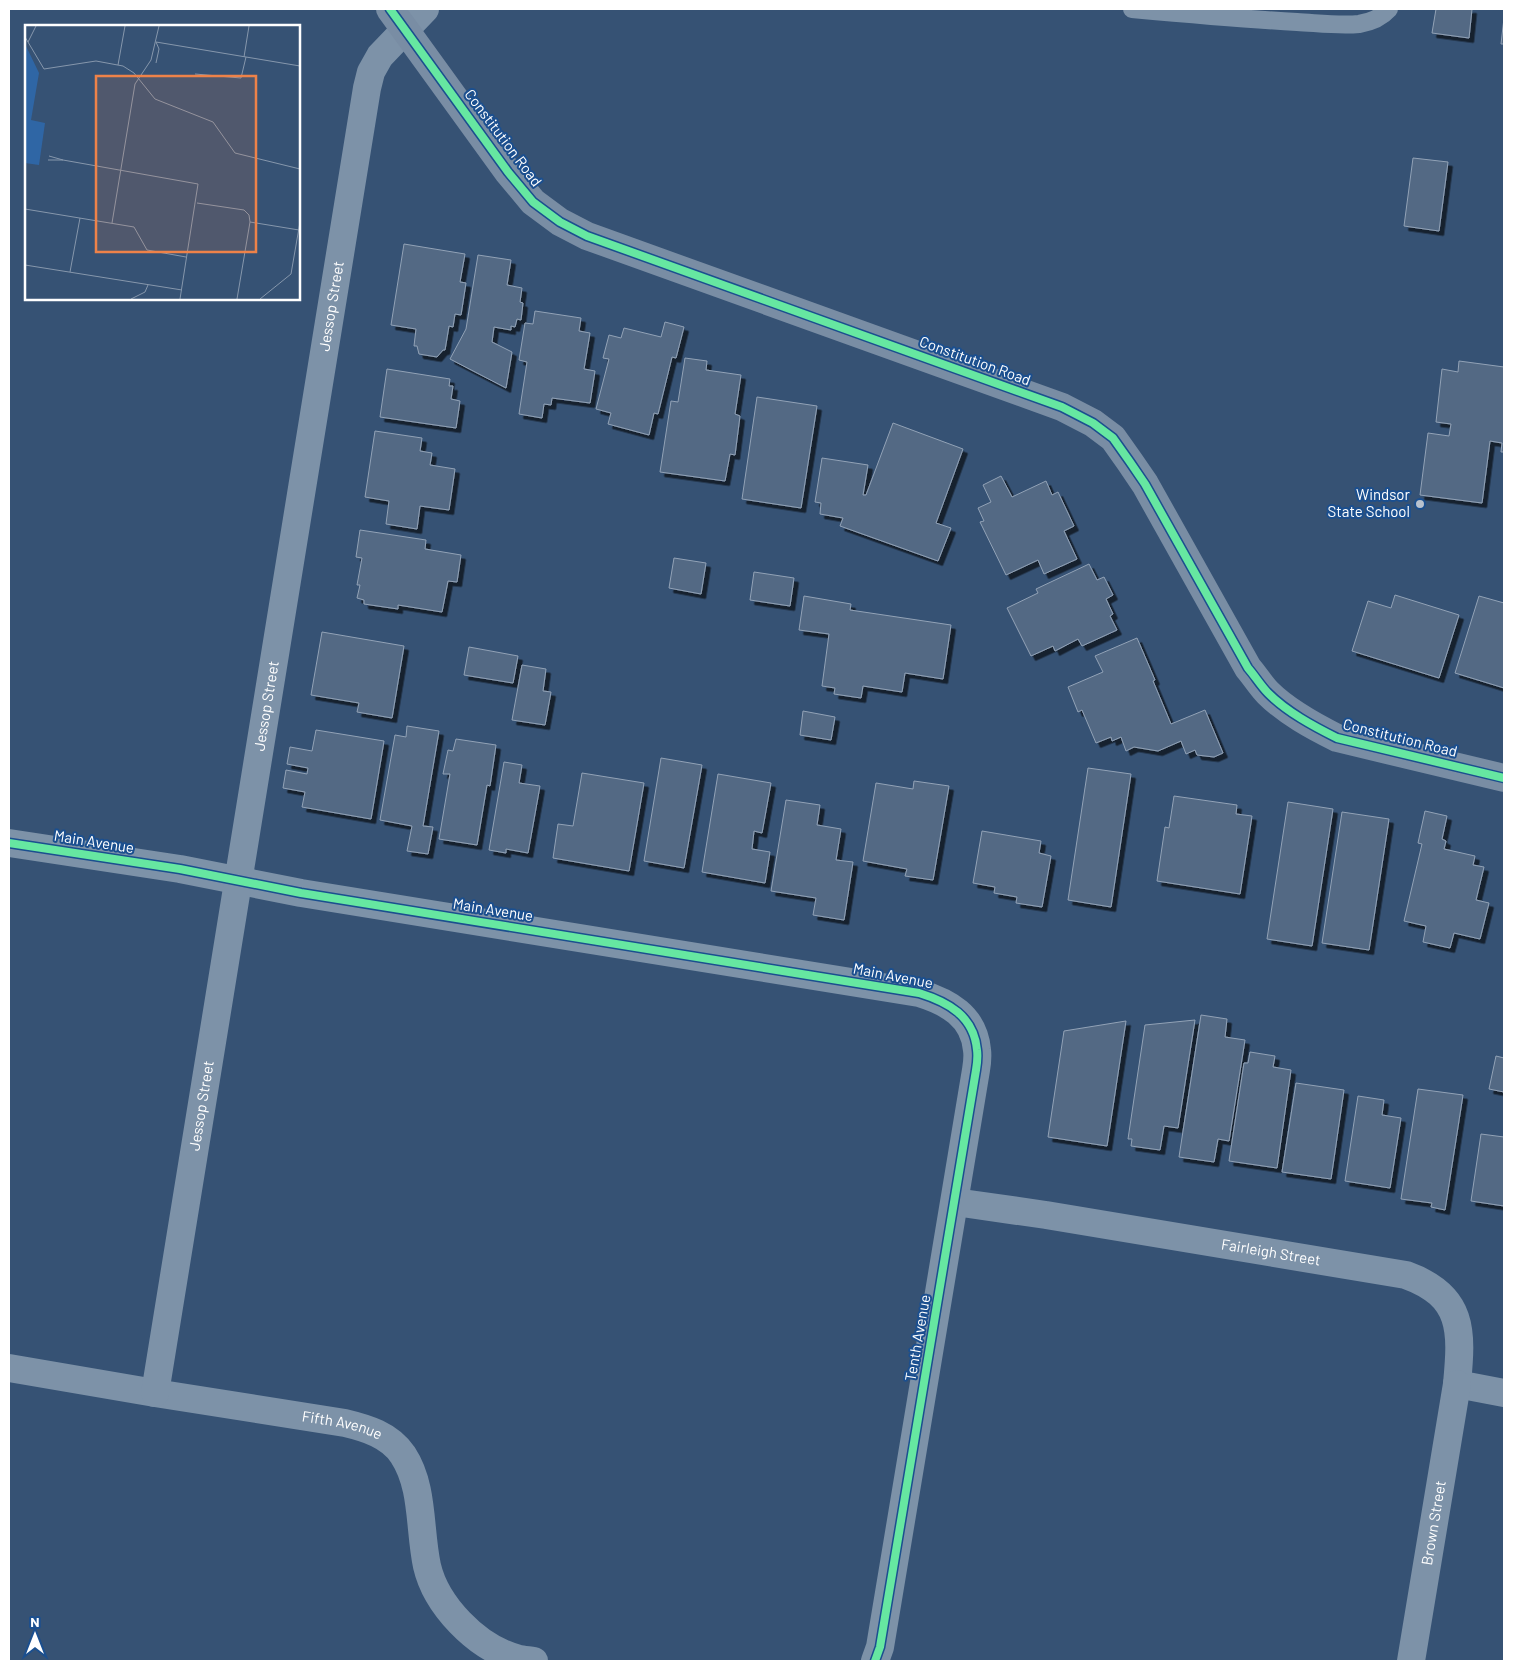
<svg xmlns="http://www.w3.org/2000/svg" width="1513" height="1670" font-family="Barlow,sans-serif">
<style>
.building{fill:#526984;stroke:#92a2b6;filter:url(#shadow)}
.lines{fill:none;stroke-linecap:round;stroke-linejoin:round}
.lane{stroke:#7d92a8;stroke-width:18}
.street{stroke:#7d92a8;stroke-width:28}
.secondary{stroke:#798da4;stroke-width:28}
.cycleway-casing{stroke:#1b4f8f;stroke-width:11}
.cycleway{stroke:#66e7a1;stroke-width:8}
.poi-dot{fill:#b9c2ce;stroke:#1b4f8f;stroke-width:2}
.labels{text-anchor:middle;stroke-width:4;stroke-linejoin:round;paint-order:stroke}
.street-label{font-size:15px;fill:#fff;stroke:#1b4f8f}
.poi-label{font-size:15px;fill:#fff;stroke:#1b4f8f;text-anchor:end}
.inset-road{fill:none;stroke:#8697ac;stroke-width:1}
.view{fill:#ee8249;fill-opacity:0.15;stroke:#ee8249;stroke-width:2.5}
.inset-edge{fill:none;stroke:#fff;stroke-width:2.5}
</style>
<defs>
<filter id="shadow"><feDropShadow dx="4.5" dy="4.5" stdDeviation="0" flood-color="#0009"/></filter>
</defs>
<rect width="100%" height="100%" fill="#365274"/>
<path class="building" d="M1436,9H1472L1469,38L1432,33Z
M1504,18V44H1501Z
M1413,158L1448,162L1439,231L1404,226Z
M404,244L465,254L460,282L466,283L461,315L455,314L453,327L449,326L445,350H443L437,357L419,354L417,346H414L416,329L391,325Z
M478,255L511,260L507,285L522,288L520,302L523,303L521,320L517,319L515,327L511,326V330L494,327L492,342L512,352L506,388L450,359L466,329Z
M535,311L581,318L579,331L590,333L584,369L595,371L590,403L552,398L551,405L544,404L542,418L519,414L527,362L519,360L525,323L533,324Z
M665,322L684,327L676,358L672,357L658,414L654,413L649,435L608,424L611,413L596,409L609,359L603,358L609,335L621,338L624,328L661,337Z
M685,358L707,361L706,370L741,375L735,414L740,416L735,455L730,454L725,481L660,472L671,401L678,402Z
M1459,361L1504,367V452H1501L1502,443L1490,441L1482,503L1420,495L1428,433L1449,436L1451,424L1436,422L1442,369L1458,372Z
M387,369L450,379L449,386H453L451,399L460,401L456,428L380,417Z
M757,397L817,406L801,508L742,499Z
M893,423L963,449L936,523L951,528L938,561L840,526L843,518L820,514L821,503L815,502L822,458L868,465L863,495H866Z
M375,431L422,438L420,451L432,453L430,465L455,469L449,510L420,506L417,529L386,524L389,501L365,497Z
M1001,476L1012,497L1046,481L1052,495L1058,492L1074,526L1064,531L1077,559L1044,574L1038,560L1006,575L980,522L984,521L978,508L991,502L983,485Z
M360,530L426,540L425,549L461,555L457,582L448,581L442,612L398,605V609L364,604V600L357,598L360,585H357L362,558L356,557Z
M674,558L706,563L701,594L669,588Z
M1089,564L1097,580L1104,577L1113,595L1106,599L1113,614L1110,616L1117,630L1082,646L1078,639L1055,651L1053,646L1031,656L1007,608L1038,593L1036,589Z
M754,572L794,578L790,606L750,600Z
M1395,595L1459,615L1439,678L1352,651L1368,601L1391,608Z
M804,596L851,604L850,610L951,625L943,679L905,673L902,692L863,686L861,698L834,694L835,688L822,686L829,634L799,630Z
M1479,596L1504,603V688L1455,673Z
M322,632L404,646L392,718L357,712L359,703L311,695Z
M1137,638L1155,680L1153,681L1171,724L1205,710L1223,753L1214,757L1197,755L1195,750L1186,754L1181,741L1158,751L1134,747L1126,751L1121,737L1112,741L1111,737L1096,743L1082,710L1078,712L1068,687L1103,672L1095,656Z
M469,647L518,656L513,683L464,675Z
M522,665L546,669L543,691L551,692L545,725L512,720Z
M803,711L835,717L831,740L800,735Z
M407,726L439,731L423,826L433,827L428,854L407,851L412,826L380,820L395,735L406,737Z
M316,730L384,741L371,819L302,807L305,792L283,788L286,770L307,774L308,768L287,764L290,747L312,751Z
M456,739L496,745L490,786L487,785L477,845L439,839L450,774H443L448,750L453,751Z
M661,758L702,765L684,868L644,861Z
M504,762L522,765L519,783L540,786L528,853L506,849V853L489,850Z
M1088,768L1131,774L1111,907L1068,900Z
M582,773L644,783L629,871L553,858L558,824L573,826Z
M718,774L771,783L762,833L754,831L752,849L770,852L765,883L702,872Z
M914,781L949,786L933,880L905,876L907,869L863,861L876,783L913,789Z
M1174,796L1237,805L1236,814L1252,816L1240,894L1157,881L1165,827L1169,828Z
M786,800L820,805L817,825L841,829L836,860L853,862L844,920L813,915L816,898L771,891Z
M1288,802L1333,809L1312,946L1267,939Z
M1425,811L1447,816L1442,839L1446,841L1444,849L1475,856L1473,865L1484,867L1476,900L1489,903L1480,939L1454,933L1450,948L1423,942L1426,926L1404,921L1422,844L1418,843Z
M1342,812L1389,819L1369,950L1322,943Z
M982,831L1041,841L1039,853L1051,856L1042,907L1016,903L1017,897L994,893L995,887L973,883Z
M1201,1015L1227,1019L1225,1037L1245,1040L1229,1141L1218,1139L1214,1162L1179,1157Z
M1195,1020L1178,1128L1164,1126L1160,1150L1131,1146L1132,1139H1128L1145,1025Z
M1126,1021L1107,1146L1048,1137L1064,1031Z
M1250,1052L1275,1056L1273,1067L1291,1070L1277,1168L1229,1161L1244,1063H1248Z
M1496,1056L1504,1058V1092L1489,1089Z
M1296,1083L1344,1090L1331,1179L1282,1172Z
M1418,1089L1463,1095L1445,1210L1431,1207L1432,1203L1401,1199Z
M1358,1096L1384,1100L1382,1115L1401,1118L1390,1188L1345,1181Z
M1481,1134L1504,1137V1206L1471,1201Z"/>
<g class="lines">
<path class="lane" d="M1132,9C1187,14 1242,19 1297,22C1317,23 1339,26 1359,24C1371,22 1381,18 1389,9"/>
<g class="street">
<path d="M9,843L180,869L301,893L919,993C948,1002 974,1016 977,1050C978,1057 977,1064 976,1070L880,1647L875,1661"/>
<path id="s1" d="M955,1202L1046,1215L1406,1275C1464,1296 1462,1331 1457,1384L1504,1393"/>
<path id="s2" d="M9,1368L155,1393L345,1423C366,1428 390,1435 403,1455C424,1487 419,1529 427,1566C436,1605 476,1647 516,1658C522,1660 528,1660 534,1661"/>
<path id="s3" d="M155,1393L367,88L371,72L380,56L425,9"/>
<path id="s4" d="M1411,1661L1457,1384"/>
</g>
<path class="secondary" d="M390,9L508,172L533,202L560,222L587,236L1062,407L1093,423L1113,438L1130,462L1145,484L1248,668C1255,676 1261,686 1268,693C1287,712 1313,726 1337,738L1504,778"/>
<defs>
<path id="cycleway" d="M390,9L508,172L533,202L560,222L587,236L1062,407L1093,423L1113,438L1130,462L1145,484L1248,668C1255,676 1261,686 1268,693C1287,712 1313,726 1337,738L1504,778
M9,843L180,869L301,893L919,993C948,1002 974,1016 977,1050C978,1057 977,1064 976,1070L880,1647L875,1661"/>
</defs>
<use href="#cycleway" class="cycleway-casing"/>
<use href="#cycleway" class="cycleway"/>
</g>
<circle class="poi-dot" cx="1420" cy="504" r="5"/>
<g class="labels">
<g class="street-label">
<text transform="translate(503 138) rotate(53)" y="5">Constitution Road</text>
<text dy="5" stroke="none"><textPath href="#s3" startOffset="1101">Jessop Street</textPath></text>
<text transform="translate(975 361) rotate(20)" y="5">Constitution Road</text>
<text dy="5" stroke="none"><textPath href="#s3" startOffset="696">Jessop Street</textPath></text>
<text transform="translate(1400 738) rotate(14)" y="5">Constitution Road</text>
<text transform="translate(94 842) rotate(9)" y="5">Main Avenue</text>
<text transform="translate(493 910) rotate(9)" y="5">Main Avenue</text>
<text transform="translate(893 976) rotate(11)" y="5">Main Avenue</text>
<text dy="5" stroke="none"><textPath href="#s3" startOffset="291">Jessop Street</textPath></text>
<text dy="5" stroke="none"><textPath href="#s1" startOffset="320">Fairleigh Street</textPath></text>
<text transform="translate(918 1338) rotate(-80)" y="5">Tenth Avenue</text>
<text dy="5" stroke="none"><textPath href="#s2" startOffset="338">Fifth Avenue</textPath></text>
<text dy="5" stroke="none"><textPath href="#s4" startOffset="140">Brown Street</textPath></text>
</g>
<g class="poi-label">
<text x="1410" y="500">Windsor<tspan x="1410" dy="17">State School</tspan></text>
</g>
</g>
<g transform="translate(25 25)">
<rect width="275" height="275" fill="#365274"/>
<path d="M0,19L14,48L6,95L20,98L14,140L0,138Z" fill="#2f66a5"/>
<path class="inset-road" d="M0,12L19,44L71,36L98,41L109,48L130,74L188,97L210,128L275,144M3,17L11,1M131,17L275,41M131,17L134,24L131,38M219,32L224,1M93,40L100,1M170,49L216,53L221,32M23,135H38L24,131M38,135L173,159L155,274M172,178L219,185L224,190L225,197L274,205M0,184L109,202L122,225L161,232M87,198L110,59L126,35L134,1M0,240L157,265M45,247L55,193M106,274L120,267L123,260M212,274L225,197M235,274L266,249L275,197"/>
<path class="view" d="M71,51H231V227H71Z"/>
<rect width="275" height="275" class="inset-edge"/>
</g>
<rect width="1513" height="1670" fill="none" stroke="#ffffff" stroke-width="20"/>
<g transform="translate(35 1635)" stroke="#1b4f8f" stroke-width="4" paint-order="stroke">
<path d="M0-4L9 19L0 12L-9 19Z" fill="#ffffff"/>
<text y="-8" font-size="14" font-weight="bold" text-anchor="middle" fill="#ffffff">N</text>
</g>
</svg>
